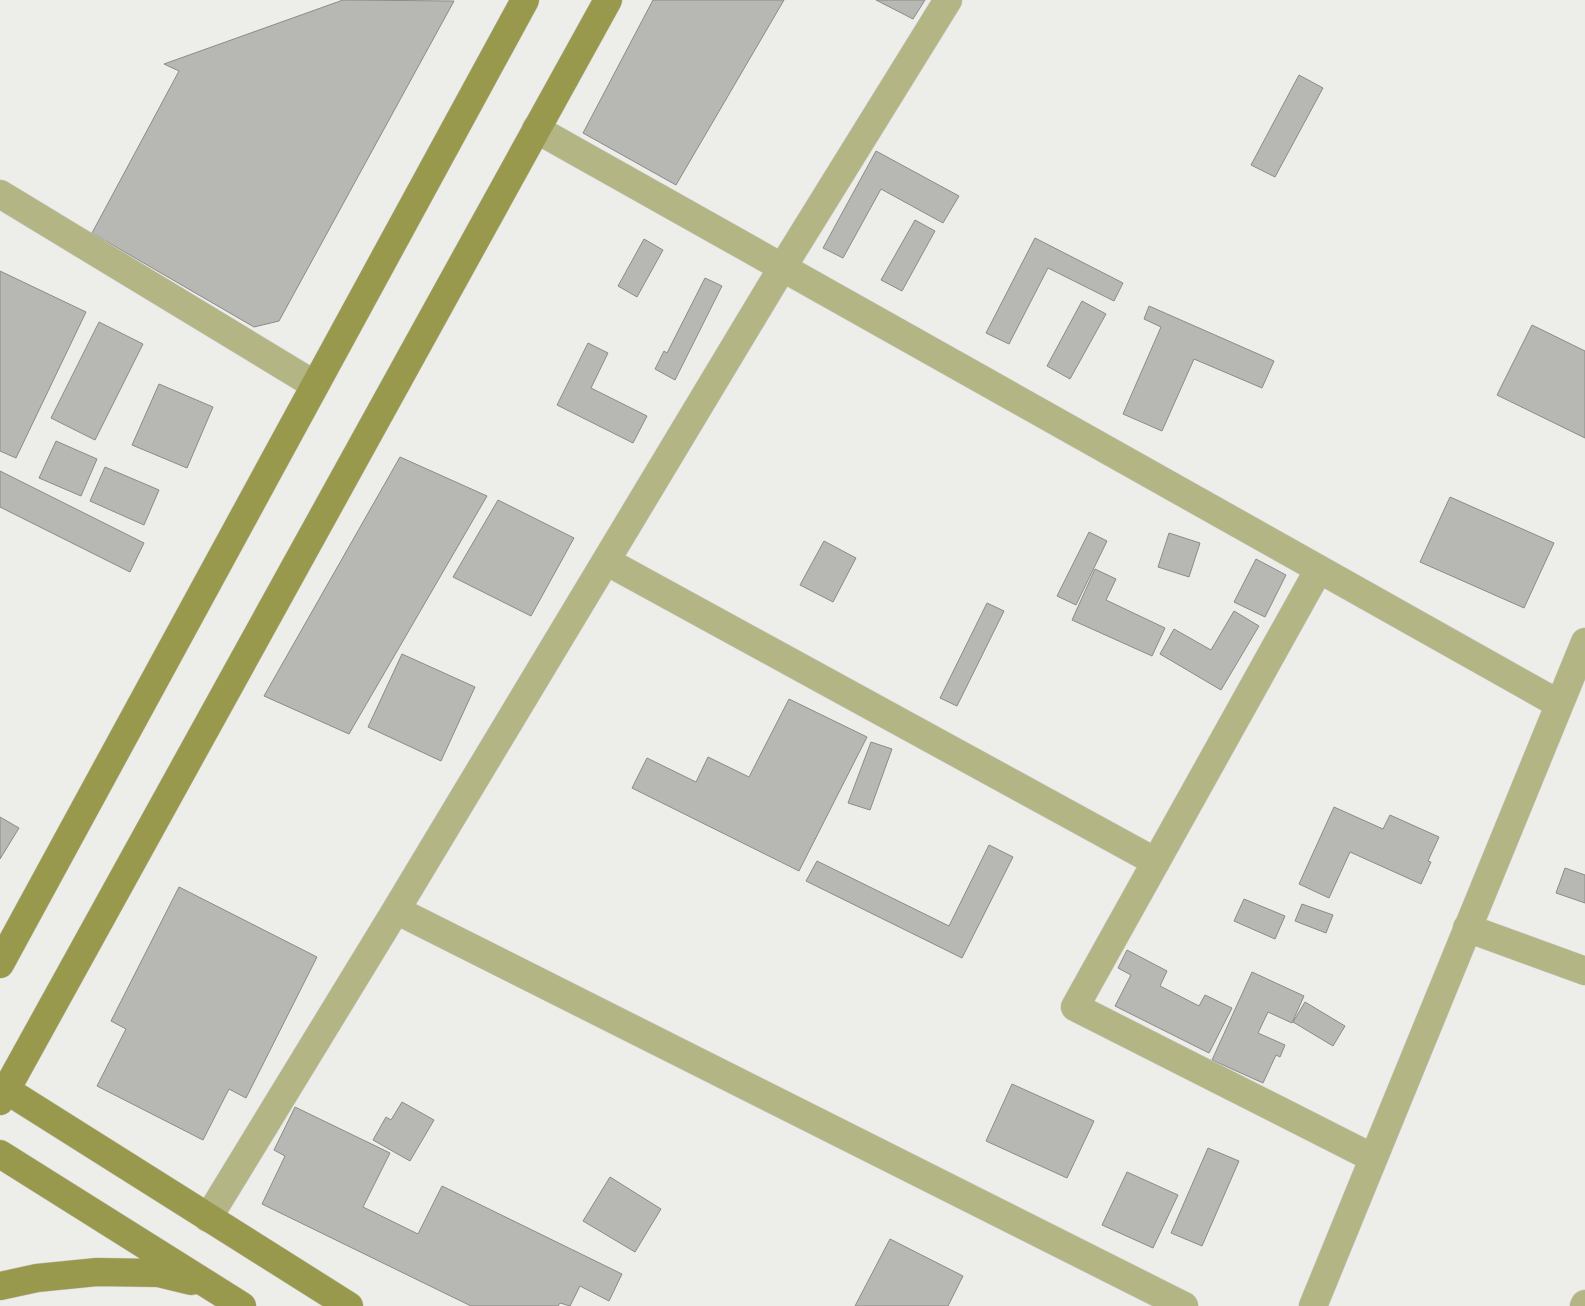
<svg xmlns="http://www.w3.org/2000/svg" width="1585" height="1306" font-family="'Open Sans',sans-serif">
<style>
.building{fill:#b7b8b4;stroke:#8b8b88}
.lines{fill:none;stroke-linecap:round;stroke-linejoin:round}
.street-casing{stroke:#cbcbc8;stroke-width:29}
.secondary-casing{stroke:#cbcbc8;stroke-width:29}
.street{stroke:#b4b585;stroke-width:28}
.secondary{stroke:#99994d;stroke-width:28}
</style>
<rect width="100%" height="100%" fill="#ededea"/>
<path class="building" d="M343,0L454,1L279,321L254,327L92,233L179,71L164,64Z
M653,0H784L676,185L583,133Z
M876,0H925L913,19Z
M1299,75L1323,88L1275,177L1251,165Z
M876,151L959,196L943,223L881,189L843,258L823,248Z
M915,220L935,231L902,291L881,280Z
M1035,238L1123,283L1114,301L1048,268L1009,344L986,333Z
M644,239L663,250L637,297L618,286Z
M0,271L86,312L16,458L0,451Z
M705,278L722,286L675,380L655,369L664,351L667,353Z
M1082,301L1106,314L1070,379L1047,366Z
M1149,306L1274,361L1262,388L1194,359L1162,431L1123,414L1161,327L1144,319Z
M99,322L143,344L95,440L51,418Z
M1532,325L1585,351V438L1497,395Z
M588,343L608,353L591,388L647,416L633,443L557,405Z
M159,384L213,407L187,468L132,445Z
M56,441L97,459L81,496L39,478Z
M400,457L487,496L349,734L264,696Z
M105,467L159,490L144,525L90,501Z
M0,471L144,543L130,572L0,507Z
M1450,497L1554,543L1524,608L1420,562Z
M498,500L574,538L531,616L453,577Z
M1089,532L1107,541L1076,605L1057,596Z
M1169,533L1200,543L1189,577L1158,567Z
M824,541L856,558L833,602L800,585Z
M1256,559L1286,575L1265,617L1234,602Z
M1095,569L1116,579L1106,600L1165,628L1152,656L1072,620Z
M987,603L1004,611L957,706L940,698Z
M1234,611L1259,626L1221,690L1160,654L1174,629L1211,650Z
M402,654L475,687L441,761L368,727Z
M789,699L867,737L799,871L632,788L647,758L696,782L708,757L749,777Z
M871,742L892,749L870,810L848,803Z
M1334,807L1383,829L1390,815L1439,837L1428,861L1431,862L1421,884L1350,852L1329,898L1299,884Z
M0,817L19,828L0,859Z
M989,845L1013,857L962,958L806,881L817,861L949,926Z
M1565,868L1585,875V903L1556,893Z
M179,887L317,957L246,1098L229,1089L203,1140L97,1086L126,1029L111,1021Z
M1244,899L1285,916L1275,939L1234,921Z
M1302,904L1333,915L1326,933L1295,921Z
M1127,950L1167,971L1160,986L1199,1006L1205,995L1232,1008L1209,1053L1115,1006L1131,975L1118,968Z
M1252,972L1304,996L1292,1023L1268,1012L1258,1033L1285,1045L1280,1057L1276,1055L1263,1083L1212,1060Z
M1305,1002L1345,1026L1333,1046L1293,1022Z
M1012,1084L1094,1121L1067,1178L986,1141Z
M402,1102L434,1120L410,1161L373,1140L386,1117L391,1120Z
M295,1107L390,1153L363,1207L418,1234L442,1186L622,1274L609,1301L580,1286L570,1306L560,1303L558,1306H471L262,1204L285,1156L274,1150Z
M1208,1148L1239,1161L1202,1246L1171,1233Z
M1127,1172L1178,1195L1153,1248L1102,1225Z
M610,1177L661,1209L635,1252L583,1221Z
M890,1239L963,1276L948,1306H855Z"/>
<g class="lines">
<defs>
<path id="street" d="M948,0L782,268L396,910L1184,1306
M536,129L1559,704
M0,194L315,385
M606,561L1156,862
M1319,569L1075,1007L1373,1158
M1467,928L1585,971
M208,1218L396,910
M1313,1306L1585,642
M1584,1306L1585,1304"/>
<path id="secondary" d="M0,964L525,0
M0,1086L349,1306
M0,1101L608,0
M0,1154L242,1306
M0,1286L37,1278L97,1272L158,1273L191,1281"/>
</defs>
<use href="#street" class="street-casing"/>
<use href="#secondary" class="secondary-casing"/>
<use href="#street" class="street"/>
<use href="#secondary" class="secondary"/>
</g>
</svg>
